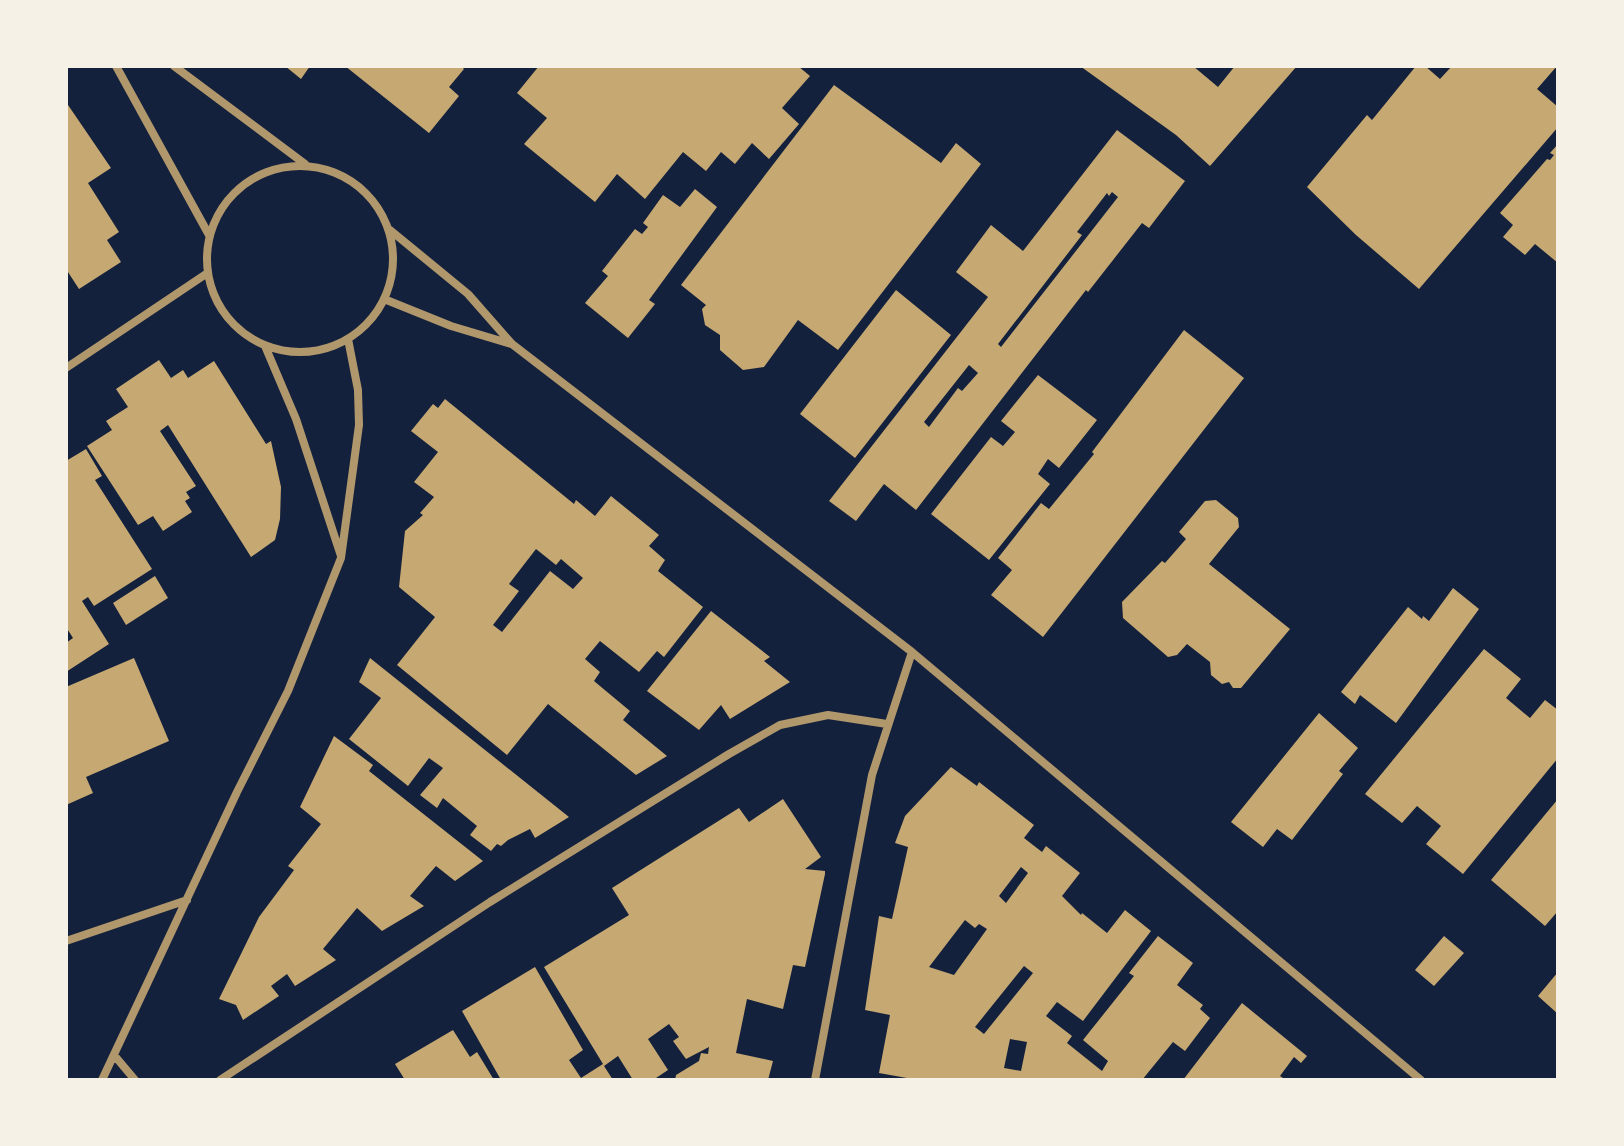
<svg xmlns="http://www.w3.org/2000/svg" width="1624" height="1146" font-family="Commissioner,sans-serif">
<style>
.building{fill:#c6a872;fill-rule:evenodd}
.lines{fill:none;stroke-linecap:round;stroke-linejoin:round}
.minor{stroke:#b1986c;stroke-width:8}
</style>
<rect width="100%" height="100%" fill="#14213d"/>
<path class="building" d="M285,66H310L301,79Z
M345,66H461L464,69L449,87L459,96L429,133Z
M539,66H798L810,76L782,108L799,124L769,159L752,143L735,164L721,152L706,171L683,152L645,199L617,174L595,202L524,144L547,118L517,93Z
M1080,66H1193L1218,87L1235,66H1297L1210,166L1176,135Z
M1416,66H1425L1440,79L1452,66H1557L1537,89L1558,107V127L1419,289L1356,235L1307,187L1367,115L1372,120Z
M834,85L941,163L956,143L981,164L838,350L798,320L764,367L743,370L720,350V335L705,325L702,309L706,305L681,285Z
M66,102L111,168L88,183L119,232L107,240L121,262L79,289L66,269Z
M1117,130L1185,181L1149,228L1142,223L1088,292L1086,290L916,510L884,484L856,521L829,501L988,297L956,272L991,225L1023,251ZM1112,192L1118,197L1001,347L998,344L1082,235L1077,232L1107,193L1109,196ZM969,365L978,373L962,391L958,388L929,427L924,422Z
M1558,144V263L1535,244L1525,255L1503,237L1513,225L1500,213L1547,159L1550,160L1554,155L1550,153Z
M695,189L717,207L649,300L655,304L628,338L585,303L608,276L602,271L635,229L642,234L648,227L643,223L663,195L680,207Z
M896,290L951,335L855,458L800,414Z
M1184,330L1244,378L1043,637L991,595L1012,570L998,558L1041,503L1049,509L1094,454L1092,452Z
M159,360L171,378L183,370L188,378L214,361L266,444L271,441L281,487L280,519L275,540L251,557L168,425L160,431L196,486L186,492L190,498L185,501L192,512L163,531L153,516L138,525L87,446L112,430L106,421L128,407L116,389Z
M1038,375L1097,420L1059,468L1048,459L1038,474L1050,484L989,560L931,514L991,437L1003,446L1015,432L1001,421Z
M445,399L574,504L576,500L595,516L611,496L659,535L649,546L665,560L658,571L703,607L664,657L657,651L639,672L600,641L585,659L600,672L594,681L630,711L623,720L667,756L636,775L548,704L507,755L397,665L435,617L399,587L405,531L423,515L420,513L434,497L414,482L438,452L411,431L433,404L438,408ZM536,549L556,565L561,559L583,578L573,589L550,571L502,632L493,625L519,591L509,584Z
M86,449L102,476L95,480L152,569L94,606L88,597L82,601L109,644L66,672V643L73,638L66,627V461Z
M1216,500L1238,518L1239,527L1209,564L1290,629L1241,688H1233L1229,682L1222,684L1211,675L1210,662L1187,644L1177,655L1168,657L1123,618L1122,602L1162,561L1165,563L1186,539L1179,532L1205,501Z
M155,576L168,598L126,625L113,603Z
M1453,588L1479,609L1396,723L1360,695L1355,704L1341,692L1408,607L1422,619L1423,616L1429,621Z
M711,611L770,657L764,661L790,682L730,719L721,705L699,730L647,691Z
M1484,649L1521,679L1506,698L1530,718L1545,700L1558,710V758L1463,874L1426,844L1441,826L1417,806L1402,823L1365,794Z
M134,658L169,741L86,777L93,793L66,805V687Z
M370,658L470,738L569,817L535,838L530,829L508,840L501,846L497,844L491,851L470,835L477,826L443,798L437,808L420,795L443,768L429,758L408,786L349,739L381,698L359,682Z
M1319,713L1358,748L1339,771L1343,774L1292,840L1277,829L1263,847L1231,822Z
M334,736L373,765L369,771L483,861L455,881L436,866L410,896L424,906L382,931L357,908L323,949L336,960L295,986L287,974L271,986L279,996L243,1020L236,1005L219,999L259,917L294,870L288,866L321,824L300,807Z
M951,767L977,786L979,782L1034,825L1024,838L1042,852L1046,846L1080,873L1062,896L1081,915L1082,913L1107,933L1125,910L1151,931L1083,1021L1057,1002L1046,1016L1072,1036L1067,1043L1102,1071L1108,1061L1083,1040L1134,976L1129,973L1158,936L1193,963L1177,985L1203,1005L1200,1009L1210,1018L1185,1051L1173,1042L1142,1080H918L879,1073L890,1015L865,1010L879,916L892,919L908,847L895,843L905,816ZM1021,867L1028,873L1006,903L999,896ZM965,920L975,928L979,924L987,929L954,975L929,967ZM1024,966L1033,973L984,1034L975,1027ZM1010,1039L1027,1042L1021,1071L1004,1068Z
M783,799L821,857L805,869L825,871V874L805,967L793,965L783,1009L747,999L736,1053L773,1061L768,1080H675L676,1075L699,1061L701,1053L708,1054L709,1047L686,1059L673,1041L679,1037L669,1024L648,1039L668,1070L653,1080H633L618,1056L604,1066L613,1080H501L462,1011L535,967L583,1050L569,1060L581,1078L603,1064L544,967L629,915L612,888L739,808L749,822Z
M1558,799V911L1545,926L1491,880Z
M1444,936L1464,953L1434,986L1415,970Z
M1558,972V1014L1538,996Z
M1242,1003L1307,1056L1301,1063L1294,1057L1280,1076L1286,1080H1183Z
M453,1030L470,1057L477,1052L494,1080H405L395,1064Z"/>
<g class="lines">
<path class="minor" d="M116,66L209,235
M174,66L305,164
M207 259a93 93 0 1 1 186 0a93 93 0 1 1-186 0Z
M390,230L468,294L512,344L912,652L1421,1080
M384,299L451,326L511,344
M265,346L296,419L341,556
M66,368L206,274
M66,941L187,900
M114,1055L135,1080
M102,1080L237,792L288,691L341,558L359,425L358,390L348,339
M220,1080L490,902L729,754L780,725L828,715L887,724
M815,1080L872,775L912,652"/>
</g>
<rect width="1624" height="1146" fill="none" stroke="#f6f1e7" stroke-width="136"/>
</svg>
